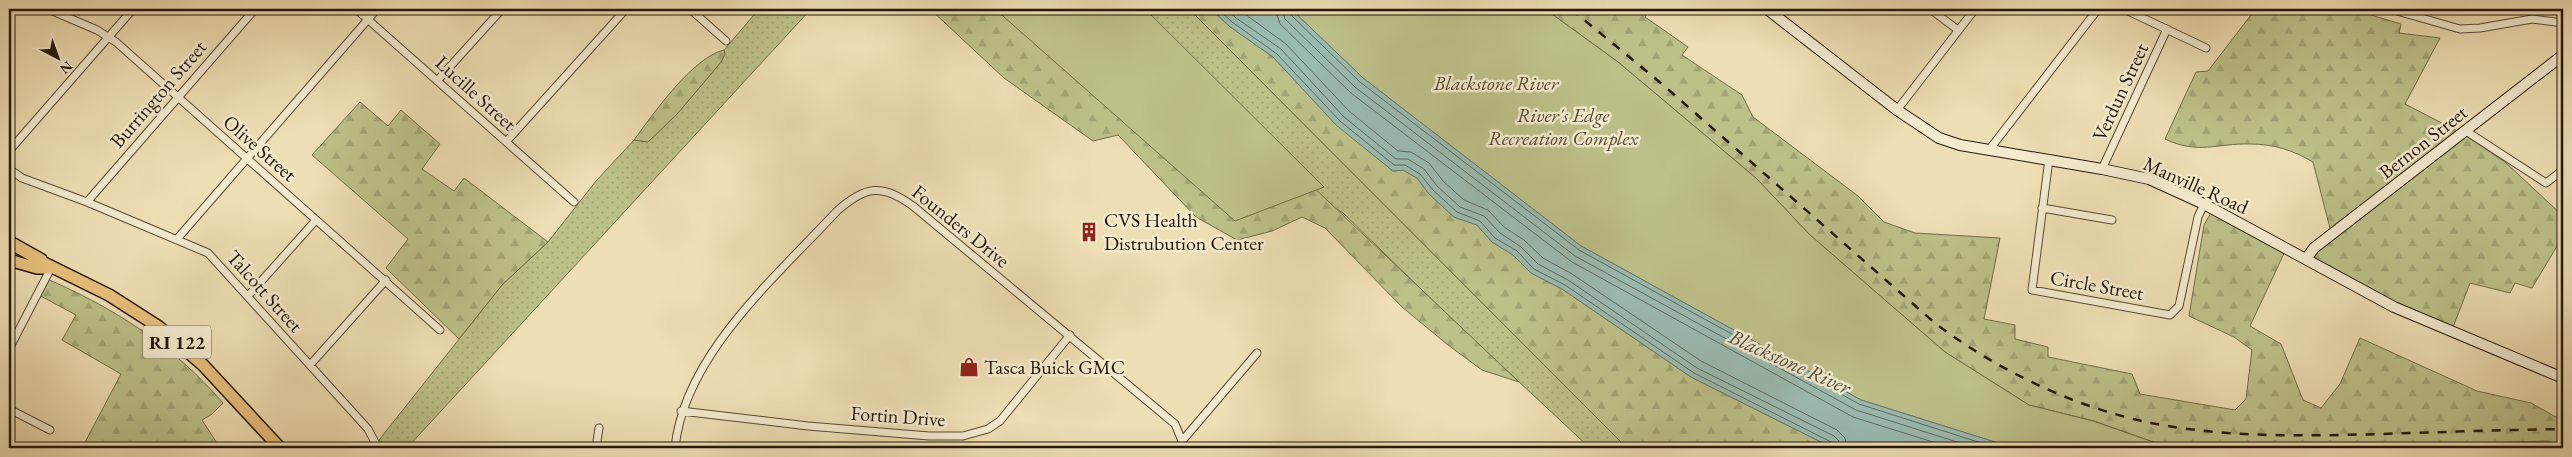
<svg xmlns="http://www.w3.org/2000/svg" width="2572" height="457" font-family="'EB Garamond',serif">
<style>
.grass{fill:url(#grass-dots);stroke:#716c4a}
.forest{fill:url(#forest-firs);stroke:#716c4a}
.green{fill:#bdc089;stroke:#716c4a}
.water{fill:#9abbb1;stroke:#6b796f}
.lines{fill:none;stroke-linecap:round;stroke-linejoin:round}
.shore{stroke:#60695e;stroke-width:1}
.street-casing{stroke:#574936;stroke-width:9}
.secondary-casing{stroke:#25170c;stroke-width:12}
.primary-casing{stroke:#25170c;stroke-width:14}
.highway-casing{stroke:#25170c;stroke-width:15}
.street{stroke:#f4eace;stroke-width:7}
.secondary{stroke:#f4eace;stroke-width:10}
.primary{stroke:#e7bf7a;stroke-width:11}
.highway{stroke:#e7bf7a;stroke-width:12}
.rail{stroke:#25170c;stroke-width:2.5;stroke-dasharray:9 9;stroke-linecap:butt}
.labels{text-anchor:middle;stroke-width:5;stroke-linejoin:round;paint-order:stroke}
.shield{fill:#f4eace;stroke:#635646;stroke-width:1}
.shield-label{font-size:19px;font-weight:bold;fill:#25170c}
.park-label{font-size:20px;font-style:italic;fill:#534a32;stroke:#f4eace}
.street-label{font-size:20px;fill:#25170c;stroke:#f4eace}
.poi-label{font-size:20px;fill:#25170c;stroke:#f4eace;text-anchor:start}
.water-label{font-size:21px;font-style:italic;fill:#4e5046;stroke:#f4eace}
</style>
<defs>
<pattern id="grass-dots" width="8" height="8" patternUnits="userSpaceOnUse" patternTransform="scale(1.25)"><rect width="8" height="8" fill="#bdc089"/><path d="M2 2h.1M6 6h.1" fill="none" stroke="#a2a475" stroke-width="1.8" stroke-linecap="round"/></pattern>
<pattern id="forest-firs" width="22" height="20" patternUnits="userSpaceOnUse" patternTransform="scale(1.25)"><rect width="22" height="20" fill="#bdc089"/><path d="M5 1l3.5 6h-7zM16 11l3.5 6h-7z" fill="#a2a475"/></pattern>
</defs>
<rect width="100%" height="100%" fill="#eedeb3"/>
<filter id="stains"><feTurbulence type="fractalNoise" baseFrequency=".004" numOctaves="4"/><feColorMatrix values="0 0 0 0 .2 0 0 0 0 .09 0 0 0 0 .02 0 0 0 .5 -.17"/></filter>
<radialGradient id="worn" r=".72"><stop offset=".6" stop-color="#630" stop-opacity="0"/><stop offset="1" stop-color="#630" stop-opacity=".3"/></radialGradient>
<path class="grass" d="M759,9H811L407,448H389L379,440L502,285L548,242L596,181L634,140L648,142L678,113L721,62L725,54L724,50Z
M1018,9H1189L1627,448H1590L1460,327L1343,213Z"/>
<path class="forest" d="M930,9H1018L1309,183L1519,382L1482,370L1448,345L1402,307L1325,228L1302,217L1272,231L1237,240L1196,217L1118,135L1093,141L1004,78Z
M1189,9H1211L1229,26L1273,57L1336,124L1393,171L1403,170L1417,178L1429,194L1454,217L1477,225L1492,242L1513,255L1531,273L1562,289L1691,377L1833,448H1627Z
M1545,9H1650L1645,17L1688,47L1682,55L1742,95L1753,117L1858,196L1884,222L1915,233L2000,238L1984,319L2015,325V339L2048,347V357L2132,374L2140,394L2235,410L2246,399L2252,350L2234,337L2189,316L2204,225L2213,209L2287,247L2250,326L2281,344L2303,400L2321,408L2340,384L2360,338L2477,391L2531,403L2563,421V445L2424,448H2170L2094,421L2029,405L1945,352L1810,235L1756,178L1618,62Z
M2251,9H2351L2401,24L2399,33L2440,38L2405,104L2463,134L2505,162L2563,216V236L2532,288L2515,283L2510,293L2470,283L2452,330L2397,306L2309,258L2332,236L2313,162C2293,150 2273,144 2250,144C2216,143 2199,155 2165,139L2196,72L2208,71L2251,15Z
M724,50L725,54L721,62L678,113L648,142L634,140C653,114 693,57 724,50Z
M360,102L388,126L401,110L440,144L422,169L454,191L464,178L548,242L502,285L459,339L386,268L408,239L312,155Z
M45,278C114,308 173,345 223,403L212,414L202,420L220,448H82L121,374L62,340L76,315L37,294Z"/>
<path class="green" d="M995,9H1145L1324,187L1235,221Z
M1291,9H1545L1618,62L1756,178L1810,235L1945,352L2029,405L2093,421L2156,443L2185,446L2419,445L2548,441L2549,445H2563V448H2014L1861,400L1581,246L1363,78Z"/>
<path class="water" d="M1211,9H1291L1363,78L1581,246L1861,400L2014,448H1833L1691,377L1562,289L1531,273L1513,255L1492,242L1477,225L1454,217L1429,194L1417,178L1403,170L1393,171L1336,125L1273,57L1229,26Z"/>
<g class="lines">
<path class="shore" d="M1218,9L1232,22L1277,54L1340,121L1394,165H1405L1420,174L1433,190L1457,212L1480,221L1495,238L1517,251L1534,269L1565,285L1694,373L1831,442L1834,448
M1227,9L1236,18L1281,49L1344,117L1396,159H1408L1424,169L1437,186L1460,207L1484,216L1500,233L1521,247L1538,264L1568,280L1697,368L1834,436L1839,441L1840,448
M1238,9L1286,44L1349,111L1398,151L1411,152L1429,163L1443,181L1464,200L1488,210L1504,227L1524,240L1543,258L1572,274L1701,361L1837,430L1845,438L1847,448
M1275,9L1280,24L1351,93L1572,262L1853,417L1952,448
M1282,9L1285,19L1355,87L1575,256L1856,410L1976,448
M1288,9L1290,14L1360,82L1579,250L1859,404L1997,448"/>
<defs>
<path id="street" d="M48,9L97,30L116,42L440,330
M356,9L574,202
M690,9L726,41
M1930,9L1958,30
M2124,9L2206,48
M2390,9L2460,29L2480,28L2532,19L2563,23
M9,10L10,9
M437,81L502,9
M1897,110L1975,9
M2466,131L2546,183L2563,170
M506,142L626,9
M1989,150L2098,9
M9,151L133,9
M2049,159L2032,290L2170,315L2179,306L2198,217L2204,204
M9,169L22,178L87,202L208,253L368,429L378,448
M2102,169L2167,29
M87,202L255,9
M2042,208L2112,220
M177,239L377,9
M248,296L316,220
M9,349L51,268
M310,365L386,280
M2561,376L2563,407
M9,409L50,430
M681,411L808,426L929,436H963L988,429L1000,421L1070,335
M596,448L599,428
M675,448C684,355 776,277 837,211C865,186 882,183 913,206L1175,424L1182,441
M1181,448L1182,441L1257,353"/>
<path id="secondary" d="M1767,9L1897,110L1939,138L1960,145L2102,169L2149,179L2204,204L2394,307L2563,378
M2306,259L2314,248L2563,55"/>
<path id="primary" d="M34,258L109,295L159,327L203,365L280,448
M9,260L37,268H51"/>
<path id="highway" d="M9,242L41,260"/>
</defs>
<use href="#street" class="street-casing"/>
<use href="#secondary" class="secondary-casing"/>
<use href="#primary" class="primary-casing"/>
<use href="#highway" class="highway-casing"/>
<use href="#street" class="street"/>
<use href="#secondary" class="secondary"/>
<use href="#primary" class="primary"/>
<use href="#highway" class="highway"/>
<path class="rail" d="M1571,9L1662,84L1936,324C1999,371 2074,407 2151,423C2227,438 2305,436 2381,434C2442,432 2503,430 2563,429"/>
</g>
<defs>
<symbol id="building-bare" viewBox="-9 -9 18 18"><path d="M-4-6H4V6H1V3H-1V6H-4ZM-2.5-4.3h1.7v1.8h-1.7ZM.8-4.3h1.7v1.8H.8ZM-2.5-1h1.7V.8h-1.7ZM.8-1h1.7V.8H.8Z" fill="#8f2418" stroke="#f4eace" stroke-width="2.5" paint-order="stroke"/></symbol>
<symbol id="shop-bare" viewBox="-9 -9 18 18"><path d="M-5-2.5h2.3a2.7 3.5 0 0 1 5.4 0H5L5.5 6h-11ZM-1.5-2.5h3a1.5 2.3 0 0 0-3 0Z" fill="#8f2418" stroke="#f4eace" stroke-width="2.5" paint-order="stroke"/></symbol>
</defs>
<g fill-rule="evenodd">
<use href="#building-bare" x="1075" y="218" width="28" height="28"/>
<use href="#shop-bare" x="955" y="353" width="28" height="28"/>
</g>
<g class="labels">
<rect class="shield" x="143" y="325.5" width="68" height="33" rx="4"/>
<g class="shield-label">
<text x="177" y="349">RI 122</text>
</g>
<g class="park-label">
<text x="1496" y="90">Blackstone River</text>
<text x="1563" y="122">River's Edge<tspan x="1563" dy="23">Recreation Complex</tspan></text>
</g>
<g class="street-label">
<text transform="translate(2120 92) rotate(-65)" y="7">Verdun Street</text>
<text transform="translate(476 93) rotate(42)" y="7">Lucille Street</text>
<text transform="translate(158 94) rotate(-49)" y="7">Burrington Street</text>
<text transform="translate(2423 142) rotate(-38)" y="7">Bernon Street</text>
<text transform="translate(260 148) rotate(41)" y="7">Olive Street</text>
<text transform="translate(2196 185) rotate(24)" y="7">Manville Road</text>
<text transform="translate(961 226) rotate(39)" y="7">Founders Drive</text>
<text transform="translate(2097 285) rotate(10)" y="7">Circle Street</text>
<text transform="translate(265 291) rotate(48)" y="7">Talcott Street</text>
<text transform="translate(898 416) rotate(4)" y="7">Fortin Drive</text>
</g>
<g class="poi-label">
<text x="1104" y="227">CVS Health<tspan x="1104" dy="23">Distrubution Center</tspan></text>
<text x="984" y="374">Tasca Buick GMC</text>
</g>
<g class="water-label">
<text transform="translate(1790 362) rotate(24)" y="7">Blackstone River</text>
</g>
</g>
<rect width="2572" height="457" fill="none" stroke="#eedeb3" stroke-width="30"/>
<rect x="10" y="10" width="2552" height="437" fill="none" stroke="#25170c" stroke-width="2.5"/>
<rect x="15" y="15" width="2542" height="427" fill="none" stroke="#25170c"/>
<g transform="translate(58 58) rotate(139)" stroke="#f4eace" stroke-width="4" paint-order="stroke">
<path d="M0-4L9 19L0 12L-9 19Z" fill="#25170c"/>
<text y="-8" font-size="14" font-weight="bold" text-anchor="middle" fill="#25170c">N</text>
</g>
<rect width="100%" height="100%" filter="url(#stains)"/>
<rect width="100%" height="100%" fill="url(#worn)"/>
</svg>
